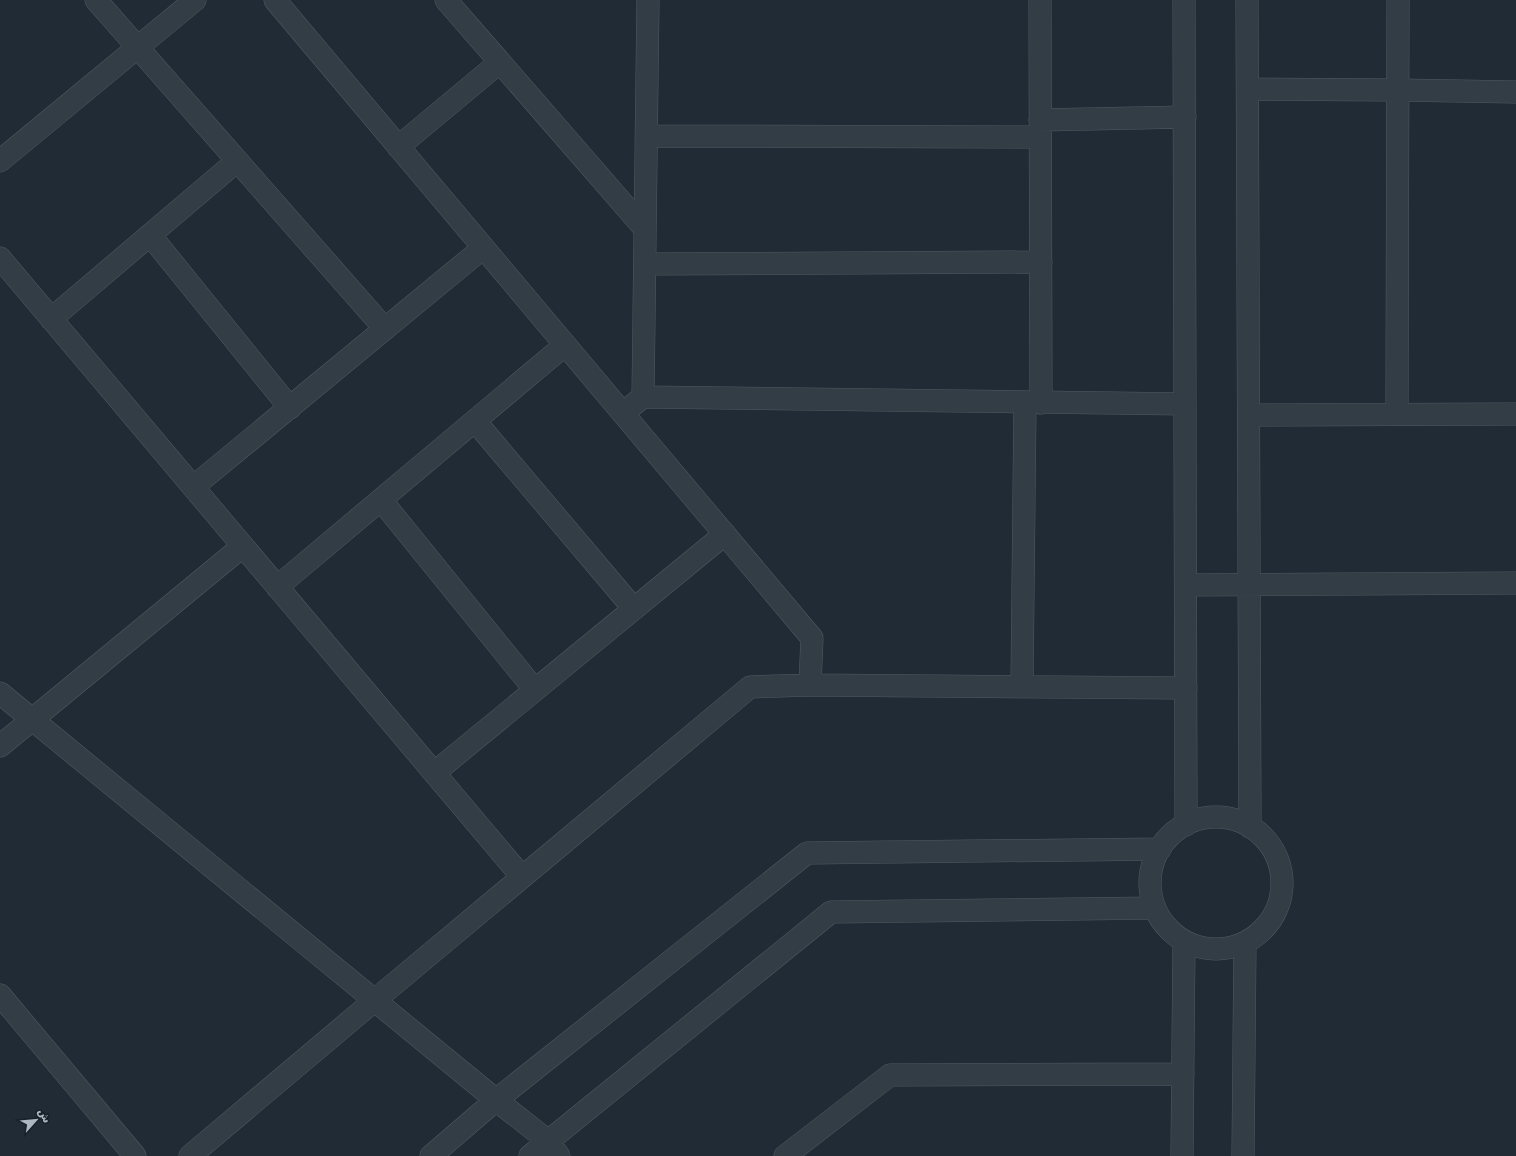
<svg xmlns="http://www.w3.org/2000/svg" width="1516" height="1156" font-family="'DejaVu Sans','Noto Naskh Arabic',sans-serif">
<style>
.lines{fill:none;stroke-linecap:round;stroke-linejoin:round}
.minor-casing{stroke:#515a63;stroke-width:23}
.minor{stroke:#333d45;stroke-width:22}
</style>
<rect width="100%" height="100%" fill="#202b35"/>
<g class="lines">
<defs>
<path id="minor" d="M96,0L385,329
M275,0L812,638L810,685
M446,0L645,229
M1040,0L1041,403
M1184,0L1186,825
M1247,0L1250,827
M1248,89L1398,90L1516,92
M1040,120L1185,117
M647,136L1040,137
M398,147L500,62
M0,161L195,0
M150,235L290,408
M0,258L522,877
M645,264L1041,262
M51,319L237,161
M643,397L648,0
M623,413L643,397L1185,404
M1397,414L1398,0
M1249,415L1516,414
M475,421L634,609
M193,487L483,248
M381,500L535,690
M1186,585L1516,583
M277,587L565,345
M1022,686L1025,402
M0,693L496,1100L548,1141L559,1156
M0,746L243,546
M434,773L725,534
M1150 883a66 66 0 1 1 132 0a66 66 0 1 1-132 0Z
M0,995L135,1156
M190,1156L375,1000L750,687L810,685L1186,688
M431,1156L496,1100L807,853L1160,849
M530,1156L831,912L1155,908
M785,1156L890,1075L1183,1074
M1182,1156L1184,941
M1243,1156L1245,943"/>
</defs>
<use href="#minor" class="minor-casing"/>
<use href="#minor" class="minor"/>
</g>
<g transform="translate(36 1120) rotate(63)" stroke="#19212a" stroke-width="3" paint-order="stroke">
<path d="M0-3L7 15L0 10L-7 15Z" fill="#adb7c2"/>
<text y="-6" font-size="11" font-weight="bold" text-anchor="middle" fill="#adb7c2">ش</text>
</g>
</svg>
